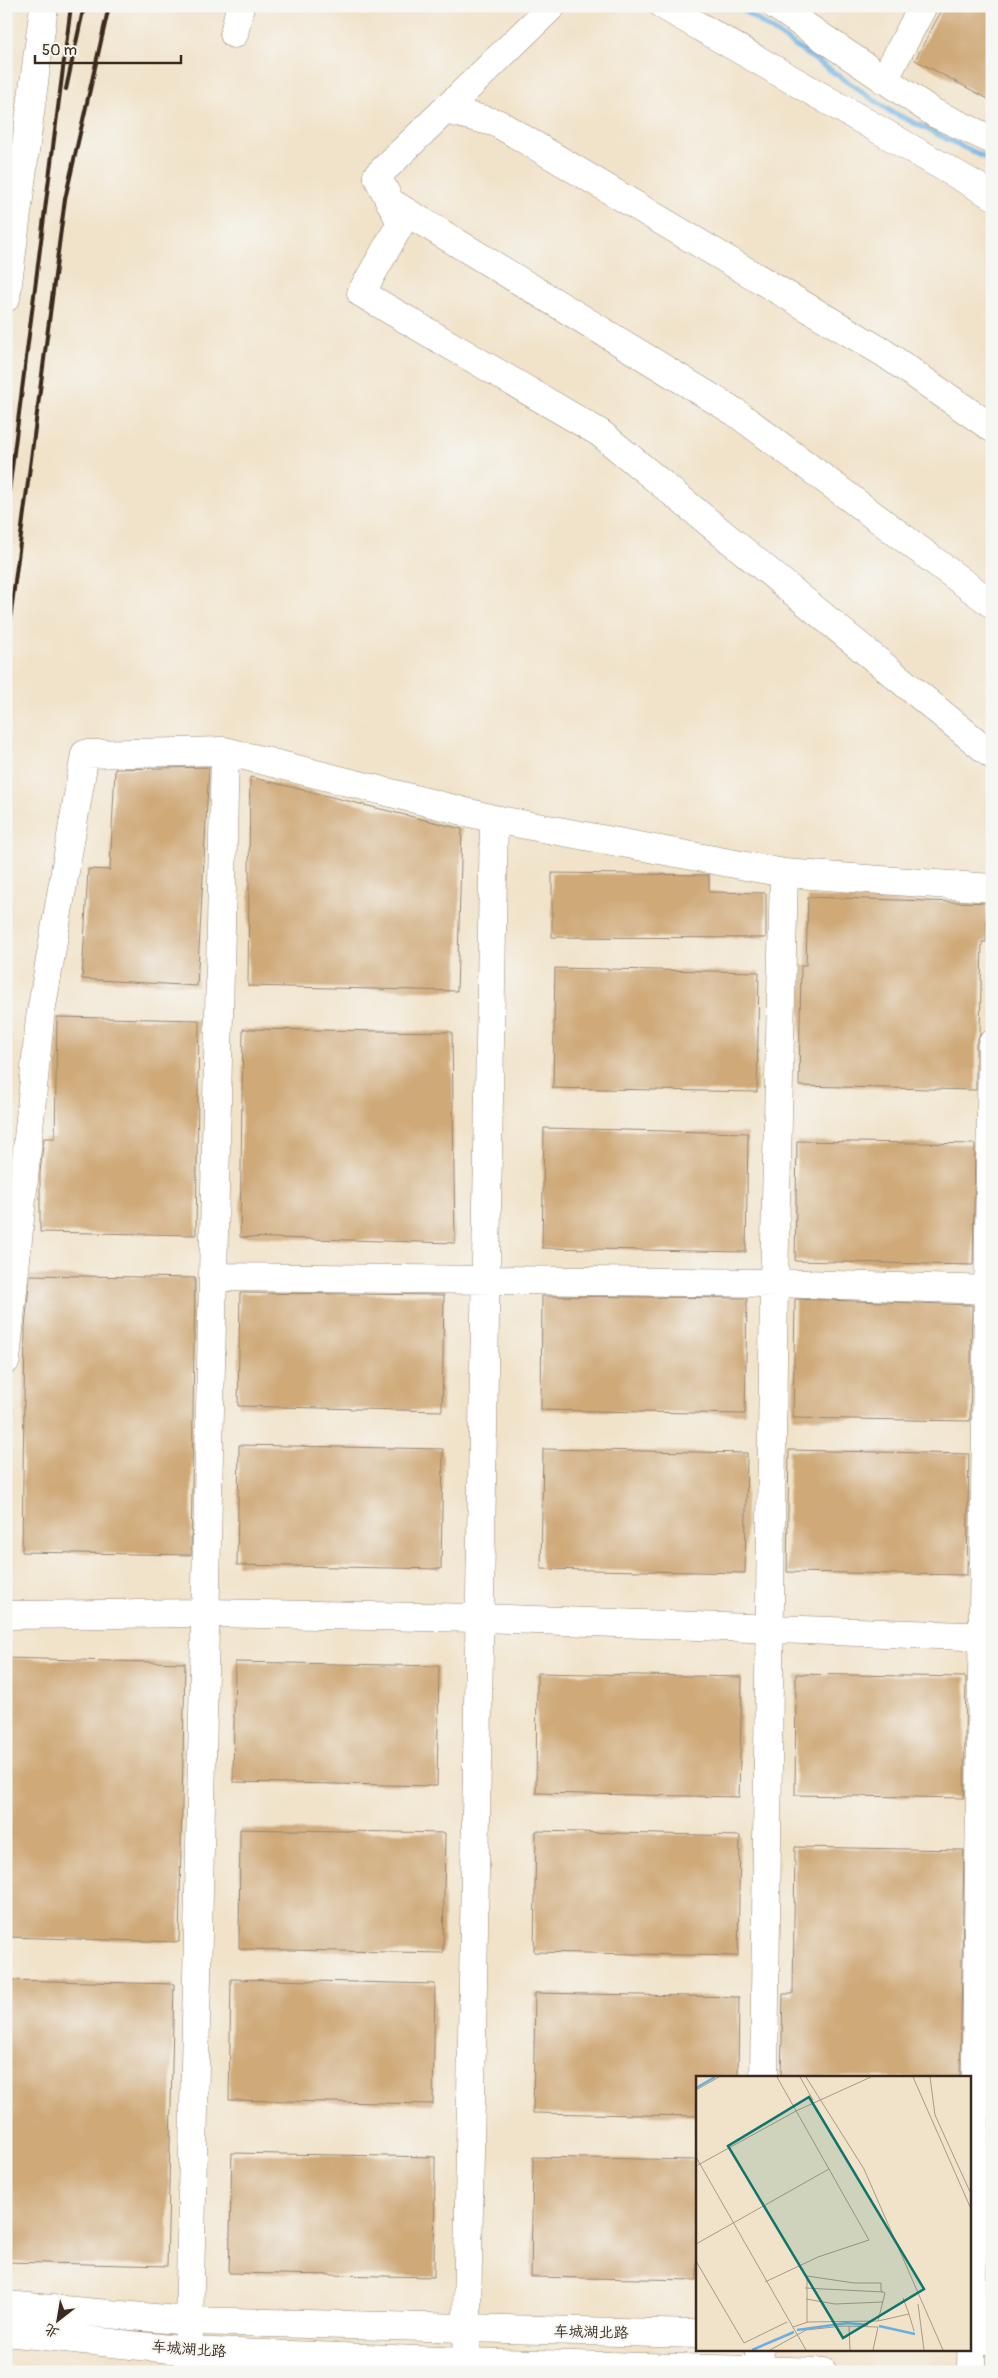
<svg xmlns="http://www.w3.org/2000/svg" width="998" height="2378" font-family="Pangolin,'LXGW WenKai TC',sans-serif">
<style>
.lines{fill:none;stroke-linecap:round;stroke-linejoin:round}
.stream{stroke:#69afe0;stroke-width:5.5}
.building{fill:#cfa978}
.minor-casing{stroke:#968674;stroke-width:29}
.major-casing{stroke:#968674;stroke-width:29}
.minor{stroke:#fff;stroke-width:28}
.major{stroke:#fff;stroke-width:28}
.rail{stroke:#3b2a1e;stroke-width:4}
.labels{text-anchor:middle;stroke-width:4.5;stroke-linejoin:round;paint-order:stroke}
.street-label{font-size:15px;fill:#3b2a1e;stroke:#f6f6f2}
.inset-river{fill:none;stroke:#69afe0;stroke-width:2.5}
.inset-road{fill:none;stroke:#a89985;stroke-width:1}
.view{fill:#0f766e;fill-opacity:0.15;stroke:#0f766e;stroke-width:2.5}
.inset-edge{fill:none;stroke:#3b2a1e;stroke-width:2.5}
</style>
<rect width="100%" height="100%" fill="#f6f6f2"/>
<filter id="ink" filterUnits="userSpaceOnUse"><feTurbulence type="fractalNoise" baseFrequency=".02" numOctaves="2"/><feDisplacementMap in="SourceGraphic" scale="10" xChannelSelector="R" yChannelSelector="G"/><feConvolveMatrix kernelMatrix="1 2 1 2 8 2 1 2 1" color-interpolation-filters="sRGB"/></filter>
<filter id="wash" filterUnits="userSpaceOnUse"><feTurbulence type="fractalNoise" baseFrequency=".0096" numOctaves="4" result="noise"/><feDisplacementMap in="SourceGraphic" scale="20" xChannelSelector="R" yChannelSelector="G"/><feGaussianBlur stdDeviation="1.12" result="paint"/><feColorMatrix in="noise" values="0 0 0 0 0 0 0 0 0 0 0 0 0 0 0 0 0 1.4 0 .05"/><feComposite in="paint" operator="in"/></filter>
<g filter="url(#wash)">
<rect width="100%" height="100%" fill="#f1e3ca"/>
<g class="lines">
<path class="stream" d="M737,6L890,111L992,161"/>
</g>
<g id="blocks">
<path class="building" d="M944,6H992V101L915,60Z
M209,767L197,986L82,979L88,869L110,870L115,769Z
M250,777L462,829L457,991L248,986Z
M552,873L709,875V892L766,893V938L552,937Z
M808,897L987,903L986,942H982L980,1034L976,1044V1090L799,1086L801,965H806Z
M555,968L759,972L757,1092L553,1088Z
M57,1017L199,1020L196,1235L40,1232V1172L44,1138H55Z
M243,1029L452,1032L455,1243L240,1237Z
M544,1128L748,1133L746,1252L542,1248Z
M797,1141L975,1144L973,1265L795,1261Z
M30,1275L195,1278L191,1555L22,1552L25,1328Z
M240,1293L444,1295L442,1411L238,1406Z
M542,1296L747,1298L745,1414L541,1410Z
M795,1299L972,1305L970,1421L793,1418Z
M239,1445L443,1449L441,1569L237,1565Z
M543,1449L747,1453L745,1573L541,1569Z
M789,1450L969,1454L967,1575L787,1572Z
M6,1658L185,1663L179,1942L6,1937Z
M235,1662L439,1666L437,1786L233,1782Z
M537,1673L742,1677L739,1797L536,1793Z
M796,1674L966,1677L964,1798L795,1795Z
M240,1829L445,1833L443,1953L239,1949Z
M536,1831L740,1836L738,1956L534,1952Z
M795,1847L964,1850L960,2077H781L783,1994H793Z
M231,1979L435,1984L433,2104L229,2100Z
M6,1980L174,1984L167,2266L6,2262Z
M535,1993L739,1997L738,2077H697V2116L533,2113Z
M232,2153L435,2157L434,2277L229,2273Z
M533,2157L697,2160V2280L531,2277Z"/>
</g>
</g>
<g filter="url(#ink)">
<use href="#blocks" fill-opacity="0" stroke="#968674" stroke-width="1"/>
<g class="lines">
<defs>
<path id="minor" d="M552,6L377,176L401,223L361,293L600,433L992,755
M664,6L992,195
M776,6L934,113L992,140
M234,34L240,6
M884,80L923,6
M445,110L497,123L884,353L992,428
M390,202L735,412L992,604
M6,298L44,6
M214,1277L774,1283L992,1290
M6,1360L40,1018L85,754L225,751
M6,1615L207,1613L480,1618L992,1637
M764,2077L774,1283L784,873
M188,2372L225,751L494,819L784,873L992,888
M466,2372L494,819
M759,2372L760,2349
M971,2372L992,1044"/>
<path id="major" d="M6,2305L189,2321L697,2334
M6,2332L189,2351L466,2362L823,2372
M969,2340H992"/>
</defs>
<use href="#minor" class="minor-casing"/>
<use href="#major" class="major-casing"/>
<use href="#minor" class="minor"/>
<use href="#major" class="major"/>
<path class="rail" d="M66,89L84,6
M6,515L71,6
M6,650L65,199L109,6"/>
</g>
</g>
<g class="labels">
<g class="street-label">
<text transform="translate(591 2332) rotate(1)" y="5">车城湖北路</text>
<text transform="translate(189 2349) rotate(4)" y="5">车城湖北路</text>
</g>
</g>
<g transform="translate(696 2076)">
<rect width="275" height="275" fill="#f1e3ca"/>
<path class="inset-river" d="M0,12L19,1M183,250L219,258M101,254L151,247L172,249M56,274L98,256"/>
<path class="inset-road" d="M104,1L117,24M110,1L168,93L247,274M217,1L275,133M234,1L239,39L275,118M0,14L23,1M0,81L110,274M2,89L100,35L175,1M0,168L133,93M0,185L48,267L91,246M69,206L122,181L173,164L81,1M109,212L187,216M110,223L139,228L187,226M222,228L228,274M213,238L218,255M182,245L213,238L207,222M153,250L154,274M97,251L112,246L182,245L189,217L185,215V207H158L111,200V247M74,274L110,254L147,250L182,251L177,274"/>
<path class="view" d="M113,21L228,213L147,262L32,70Z"/>
<rect width="275" height="275" class="inset-edge"/>
</g>
<rect width="998" height="2378" fill="none" stroke="#f6f6f2" stroke-width="25"/>
<g transform="translate(58 2320) rotate(211)" stroke="#f6f6f2" stroke-width="4" paint-order="stroke">
<path d="M0-4L9 19L0 12L-9 19Z" fill="#3b2a1e"/>
<text y="-8" font-size="14" font-weight="bold" text-anchor="middle" fill="#3b2a1e">北</text>
</g>
<path d="M35 55v8h146v-8" fill="none" stroke="#3b2a1e" stroke-width="2.5"/>
<text x="42" y="55" font-size="15" fill="#3b2a1e" stroke="#f6f6f2" stroke-width="4" paint-order="stroke">50 m</text>
</svg>
